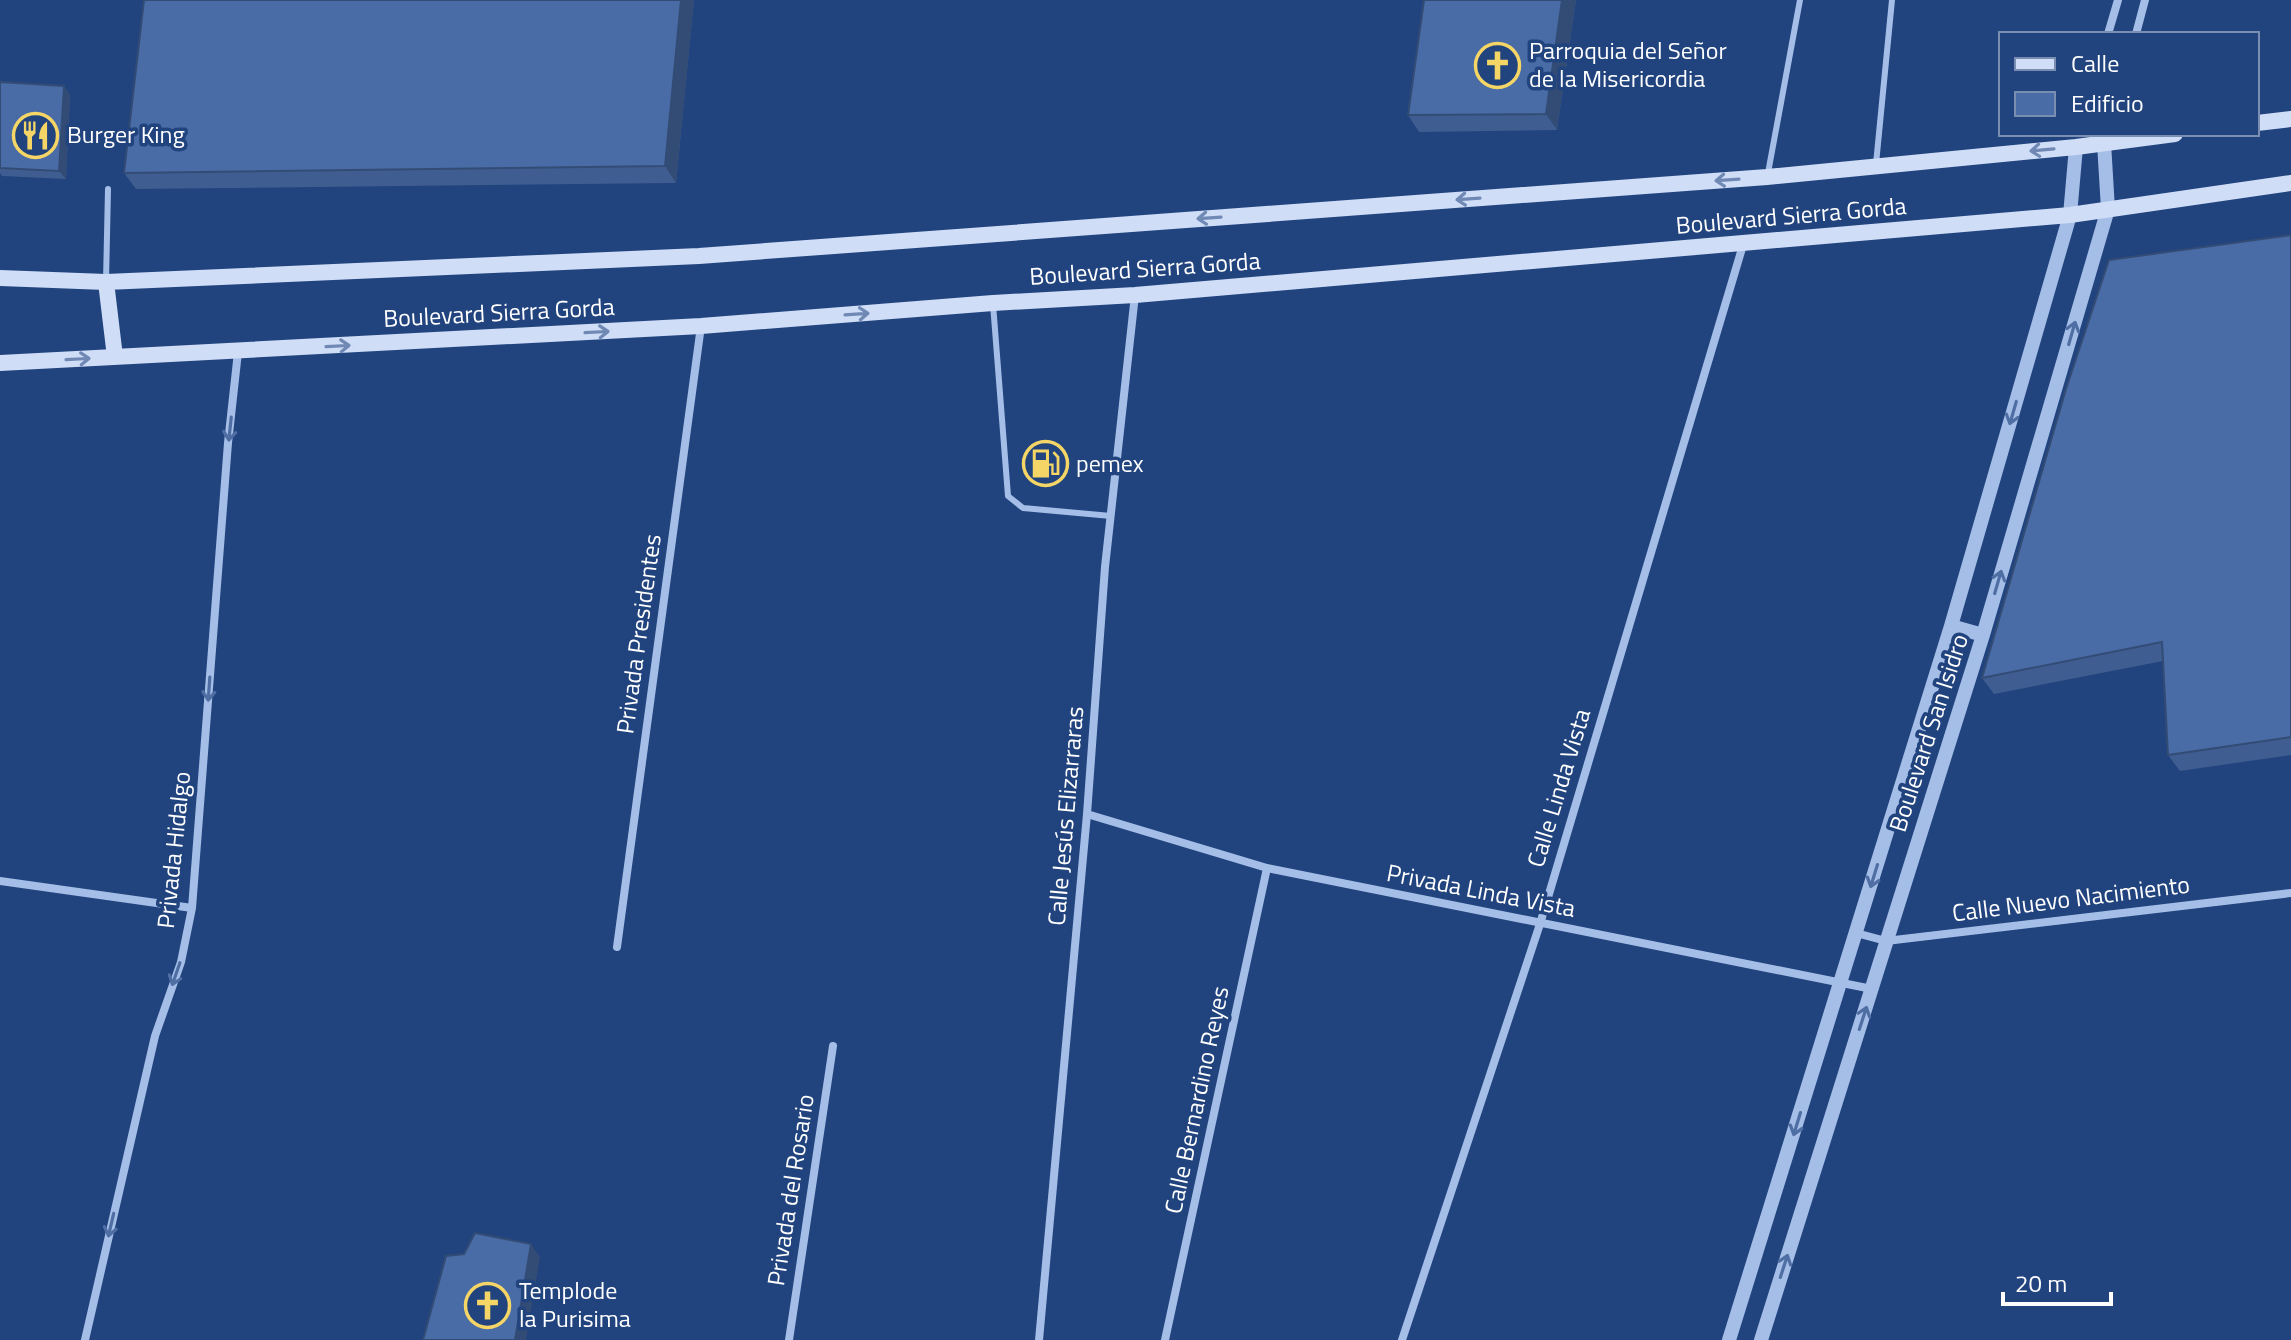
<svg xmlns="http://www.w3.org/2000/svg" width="2291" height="1340" font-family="'Titillium Web',sans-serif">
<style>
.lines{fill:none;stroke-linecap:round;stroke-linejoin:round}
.service{stroke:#a5bee7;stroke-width:6}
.minor{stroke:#a5bee7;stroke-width:8}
.tertiary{stroke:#a5bee7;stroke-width:14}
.secondary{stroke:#cfddf6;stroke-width:16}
.wall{fill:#3f5d90}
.shaded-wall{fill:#334c75}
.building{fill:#496ca7;stroke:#334c75;stroke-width:2}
.oneway{stroke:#6f88b4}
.oneway2{stroke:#4f6ea3}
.labels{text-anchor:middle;stroke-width:7;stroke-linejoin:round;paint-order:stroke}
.poi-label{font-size:24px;fill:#fff;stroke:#21437e;text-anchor:start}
.street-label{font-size:24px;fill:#fff;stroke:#21437e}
</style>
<rect width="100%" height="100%" fill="#21437e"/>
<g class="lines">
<path class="service" d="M1876,164L1892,0
M1768,173L1800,0
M106,282L108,189
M993,304L1008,496L1023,508L1111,516"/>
<path class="minor" d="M2108,34L2118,0
M2136,34L2145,0
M1087,814L1267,868L1872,989
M0,881L192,908
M1856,933L1886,941L2291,893
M617,947L701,326
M85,1340L155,1036L181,962L192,908L228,443L238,352
M789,1340L833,1046
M1039,1340L1087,814L1105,567L1135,295
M1165,1340L1267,868
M1402,1340L1540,924L1743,245"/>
<path class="tertiary" d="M1951,626L1983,635
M1729,1340L1951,626L2070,215L2076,147
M1761,1340L1983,635L2108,209L2104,143"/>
<path class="secondary" d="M2257,123L2291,119
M0,278L106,282L699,256L1767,177L2076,147L2175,134
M106,282L115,357
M0,363L701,326L993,303L1135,295L2070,215L2291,183"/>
</g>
<path class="wall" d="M144,0H694L676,183L136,189L124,173Z
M1576,0L1557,130L1419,132L1408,115Z
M0,82L64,86L70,95L66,179L2,176L0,173Z
M2291,235V755L2180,771L2168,755L2163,661L1994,694L1982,678Z"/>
<path class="shaded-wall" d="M681,0H694L676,183L665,166Z
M1562,0H1576L1557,130L1546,114Z
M64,86L70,95L66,179L59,171Z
M531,1244L540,1257L526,1340H515Z"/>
<path class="building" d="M144,0H681L665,166L124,173Z
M1424,0H1562L1546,114L1408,115Z
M0,82L64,86L59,171L0,168Z
M2291,235V737L2168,755L2162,642L1982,678L2066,389L2109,260Z
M475,1233L531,1244L515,1340H423L446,1256L464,1254Z"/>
<defs><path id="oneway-shaft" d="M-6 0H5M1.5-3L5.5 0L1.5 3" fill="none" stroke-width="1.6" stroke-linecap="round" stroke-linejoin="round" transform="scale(2)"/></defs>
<g class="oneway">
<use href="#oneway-shaft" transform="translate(2042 150) rotate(175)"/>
<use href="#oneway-shaft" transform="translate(1727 180) rotate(176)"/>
<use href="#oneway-shaft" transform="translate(1468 199) rotate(176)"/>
<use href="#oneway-shaft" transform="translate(1209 218) rotate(176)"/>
<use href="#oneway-shaft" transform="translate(857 314) rotate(-4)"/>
<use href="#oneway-shaft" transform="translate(597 332) rotate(-3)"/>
<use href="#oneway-shaft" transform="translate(338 346) rotate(-3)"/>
<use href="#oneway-shaft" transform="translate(78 359) rotate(-3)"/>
</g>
<g class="oneway2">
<use href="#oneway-shaft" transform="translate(2072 333) rotate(-74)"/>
<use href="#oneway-shaft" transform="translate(2013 413) rotate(106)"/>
<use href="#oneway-shaft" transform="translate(230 429) rotate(96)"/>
<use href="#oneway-shaft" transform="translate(1998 582) rotate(-74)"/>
<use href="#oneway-shaft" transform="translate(209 689) rotate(94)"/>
<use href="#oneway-shaft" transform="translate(1874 876) rotate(107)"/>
<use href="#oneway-shaft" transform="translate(176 974) rotate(109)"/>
<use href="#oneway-shaft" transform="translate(1863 1018) rotate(-72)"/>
<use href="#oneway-shaft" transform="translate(1797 1124) rotate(107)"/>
<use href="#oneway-shaft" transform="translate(111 1225) rotate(103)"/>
<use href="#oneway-shaft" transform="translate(1784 1266) rotate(-72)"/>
</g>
<defs>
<symbol id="church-ring" viewBox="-11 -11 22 22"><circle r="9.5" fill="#21437e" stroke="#f4d566" stroke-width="1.5"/><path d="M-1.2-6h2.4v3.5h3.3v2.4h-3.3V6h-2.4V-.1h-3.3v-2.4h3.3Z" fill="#f4d566"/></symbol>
<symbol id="restaurant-ring" viewBox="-11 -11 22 22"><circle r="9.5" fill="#21437e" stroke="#f4d566" stroke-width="1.5"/><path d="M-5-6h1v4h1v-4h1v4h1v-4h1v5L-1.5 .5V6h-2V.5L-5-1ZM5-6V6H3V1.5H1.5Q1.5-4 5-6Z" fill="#f4d566"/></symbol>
<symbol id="fuel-ring" viewBox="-11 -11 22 22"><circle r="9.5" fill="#21437e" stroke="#f4d566" stroke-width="1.5"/><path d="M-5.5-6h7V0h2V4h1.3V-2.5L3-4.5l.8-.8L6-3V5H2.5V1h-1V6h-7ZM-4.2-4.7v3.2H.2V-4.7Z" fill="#f4d566"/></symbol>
</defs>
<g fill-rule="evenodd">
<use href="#church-ring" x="1472" y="40" width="51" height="51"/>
<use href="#restaurant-ring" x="10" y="110" width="51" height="51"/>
<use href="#fuel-ring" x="1020" y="438" width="51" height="51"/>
<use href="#church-ring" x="462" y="1280" width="51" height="51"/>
</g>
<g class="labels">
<g class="poi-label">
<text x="1529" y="59">Parroquia del Señor<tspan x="1529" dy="28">de la Misericordia</tspan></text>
<text x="67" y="143">Burger King</text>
<text x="1076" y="472">pemex</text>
<text x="519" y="1299">Templode<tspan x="519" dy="28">la Purisima</tspan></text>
</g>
<g class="street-label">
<text transform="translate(1791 216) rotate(-5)" y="8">Boulevard Sierra Gorda</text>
<text transform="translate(1145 269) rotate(-4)" y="8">Boulevard Sierra Gorda</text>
<text transform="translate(499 313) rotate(-3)" y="8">Boulevard Sierra Gorda</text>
<text transform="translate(639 634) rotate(-82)" y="8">Privada Presidentes</text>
<text transform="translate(1929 733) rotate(-72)" y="8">Boulevard San Isidro</text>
<text transform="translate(1559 788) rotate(-73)" y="8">Calle Linda Vista</text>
<text transform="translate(1066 816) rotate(-85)" y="8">Calle Jesús Elizarraras</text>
<text transform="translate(174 850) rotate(-84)" y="8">Privada Hidalgo</text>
<text transform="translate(1481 891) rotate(11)" y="8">Privada Linda Vista</text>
<text transform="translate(2071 899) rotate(-7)" y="8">Calle Nuevo Nacimiento</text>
<text transform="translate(1197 1100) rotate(-78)" y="8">Calle Bernardino Reyes</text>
<text transform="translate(791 1190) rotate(-81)" y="8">Privada del Rosario</text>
</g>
</g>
<rect x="1999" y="32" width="260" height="104" fill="#21437e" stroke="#7a8eb2" stroke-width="2"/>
<rect x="2015" y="58" width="40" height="12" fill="#cfddf6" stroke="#7a8eb2" stroke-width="2"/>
<text x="2071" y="72" font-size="24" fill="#ffffff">Calle</text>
<rect x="2015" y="92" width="40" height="24" fill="#496ca7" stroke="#7a8eb2" stroke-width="2"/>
<text x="2071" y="112" font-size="24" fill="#ffffff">Edificio</text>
<path d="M2003 1292v12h108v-12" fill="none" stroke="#ffffff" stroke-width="4"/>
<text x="2015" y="1292" font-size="24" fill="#ffffff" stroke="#21437e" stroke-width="6" paint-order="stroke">20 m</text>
</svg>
